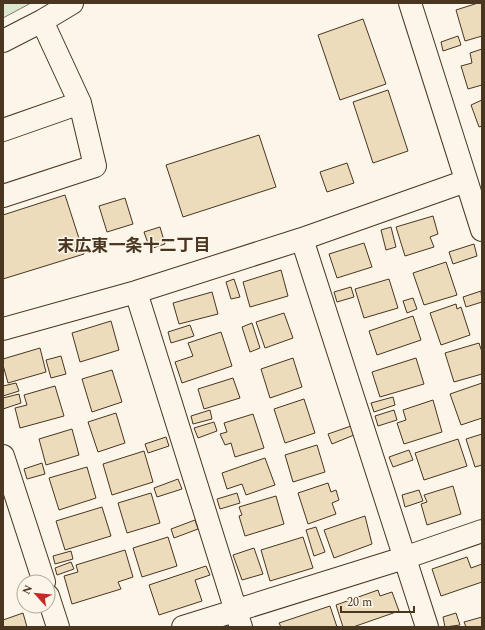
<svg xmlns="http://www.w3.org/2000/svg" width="485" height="630" font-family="Spectral,'Noto Sans JP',serif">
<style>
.green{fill:#dce7d0;stroke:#887966}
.building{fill:#ecdcbc;stroke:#4a3520}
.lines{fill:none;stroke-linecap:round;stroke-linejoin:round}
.minor-casing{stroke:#4a3520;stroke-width:24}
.minor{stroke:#fbf6e9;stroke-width:22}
.labels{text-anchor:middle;stroke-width:3;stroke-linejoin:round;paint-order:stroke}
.neighbourhood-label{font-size:17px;font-weight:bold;fill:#4a3520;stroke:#fbf6e9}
</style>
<rect width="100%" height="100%" fill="#fbf6e9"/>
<path class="green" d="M3,3H31L3,18Z"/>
<path class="building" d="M478,3H482V36L465,41L456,10Z
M363,19L386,84L340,100L318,35Z
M458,36L461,45L443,51L441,42Z
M482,49V85L468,89L461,66L472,63L470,53Z
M388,90L408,151L373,163L353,102Z
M482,100V126L479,127L471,105Z
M259,135L276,187L183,217L166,165Z
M347,163L354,183L327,192L320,172Z
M65,195L84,254L3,279V215Z
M125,198L133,224L107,232L99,206Z
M433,216L438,234L430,237L434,247L405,256L396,227Z
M160,227L165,244L150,249L144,232Z
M391,227L396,247L386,250L381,230Z
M364,243L372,267L337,278L329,254Z
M474,244L477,256L453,264L449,252Z
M446,262L457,295L424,305L413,273Z
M281,270L288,296L250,307L243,282Z
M234,279L240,297L231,299L226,282Z
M389,279L398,308L364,318L355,289Z
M351,287L354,297L337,302L334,292Z
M481,291L482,302L466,307L463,297Z
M212,292L218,314L179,324L173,303Z
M413,298L417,309L407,313L403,301Z
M456,304L457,309L461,307L470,335L441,345L430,313Z
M284,313L293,338L265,348L256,322Z
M413,316L421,340L377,355L369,331Z
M111,321L119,350L80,362L72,333Z
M252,323L260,348L250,352L242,327Z
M190,325L194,336L171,343L168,332Z
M221,332L232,366L182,383L175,362L193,356L188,343Z
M479,343L482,352V374L454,382L445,353Z
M40,348L46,372L8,383L3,365V359Z
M61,356L66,374L51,378L46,360Z
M293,358L302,387L270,398L261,369Z
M416,358L424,384L380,397L372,372Z
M112,370L122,402L92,412L82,379Z
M233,378L240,398L204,409L198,389Z
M16,383L19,391L3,396V386Z
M482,383V418L461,425L450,394Z
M55,386L64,416L20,428L15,408L27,405L24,395Z
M19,394L21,403L3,409V398Z
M393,397L395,405L374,412L371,403Z
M304,399L315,433L285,443L274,409Z
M433,400L442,432L404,444L397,423L406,420L403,410Z
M210,410L212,419L193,424L191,416Z
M394,410L397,420L378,426L375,416Z
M116,413L125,443L98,452L88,422Z
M253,414L264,448L235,457L231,443L225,445L220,434L227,432L224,423Z
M214,422L217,431L198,438L194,428Z
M351,426L354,435L332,444L328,434Z
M72,429L79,455L46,465L39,439Z
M482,434V465L475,467L466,439Z
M166,437L169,446L148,453L145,444Z
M458,439L467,466L424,480L415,453Z
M317,445L325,472L293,482L285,455Z
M409,450L413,460L393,467L389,457Z
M144,451L153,482L112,495L103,464Z
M265,458L275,485L246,495L242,484L227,489L222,473Z
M42,463L45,474L27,479L24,469Z
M87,467L96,498L59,510L49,478Z
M178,479L182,489L157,497L154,488Z
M328,483L331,492L336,490L339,500L332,503L336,514L308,524L298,493Z
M453,486L461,514L427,525L421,504L427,502L424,495Z
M419,490L423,501L405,507L402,495Z
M151,493L160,523L127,533L118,503Z
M237,493L240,503L220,509L217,499Z
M276,496L284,524L245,536L239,516L242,515L239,507Z
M102,507L111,536L65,550L56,521Z
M365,516L372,544L334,558L324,530Z
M195,520L198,529L174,538L171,529Z
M316,527L325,552L314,556L306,530Z
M168,537L177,566L142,577L133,548Z
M303,537L313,568L270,581L261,550Z
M254,548L263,574L242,580L233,555Z
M125,550L133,577L118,582L121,589L72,604L64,576L78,572L76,565Z
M71,551L73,559L55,564L53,556Z
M467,557L471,568L482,564V582L441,596L432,569Z
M71,562L74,569L57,575L55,568Z
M206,566L210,575L195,580L202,601L159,615L149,585Z
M378,590L380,596L392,592L399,611L353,627H343L336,605Z
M330,606L337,627H281L279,623Z
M23,613L27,627H3V620Z
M456,613L460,625L445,627L443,617Z
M482,617V627H466L464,622Z"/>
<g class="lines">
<defs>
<path id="minor" d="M410,3L482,230
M3,41L42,21L72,3
M3,130L80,103
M3,196L95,166L80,103L42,21
M302,239L427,627
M136,292L241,627
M3,329L136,292L302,239L466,181
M3,456L44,582
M48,596L58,627
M183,627L404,558L482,531"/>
</defs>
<use href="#minor" class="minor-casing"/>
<use href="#minor" class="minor"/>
</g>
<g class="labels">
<g class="neighbourhood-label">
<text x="134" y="251">末広東一条十二丁目</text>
</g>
</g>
<rect width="485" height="630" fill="none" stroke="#4a3520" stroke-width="8"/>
<g transform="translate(36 594) rotate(297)"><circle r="19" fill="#fbf6e9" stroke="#b4a999"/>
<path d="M0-3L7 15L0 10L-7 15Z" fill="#c62828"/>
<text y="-6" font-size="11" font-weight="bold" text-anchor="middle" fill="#4a3520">N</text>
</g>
<path d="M341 606v6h73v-6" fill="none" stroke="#4a3520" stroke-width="2"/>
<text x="347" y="606" font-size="12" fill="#4a3520" stroke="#fbf6e9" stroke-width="3" paint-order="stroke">20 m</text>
</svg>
